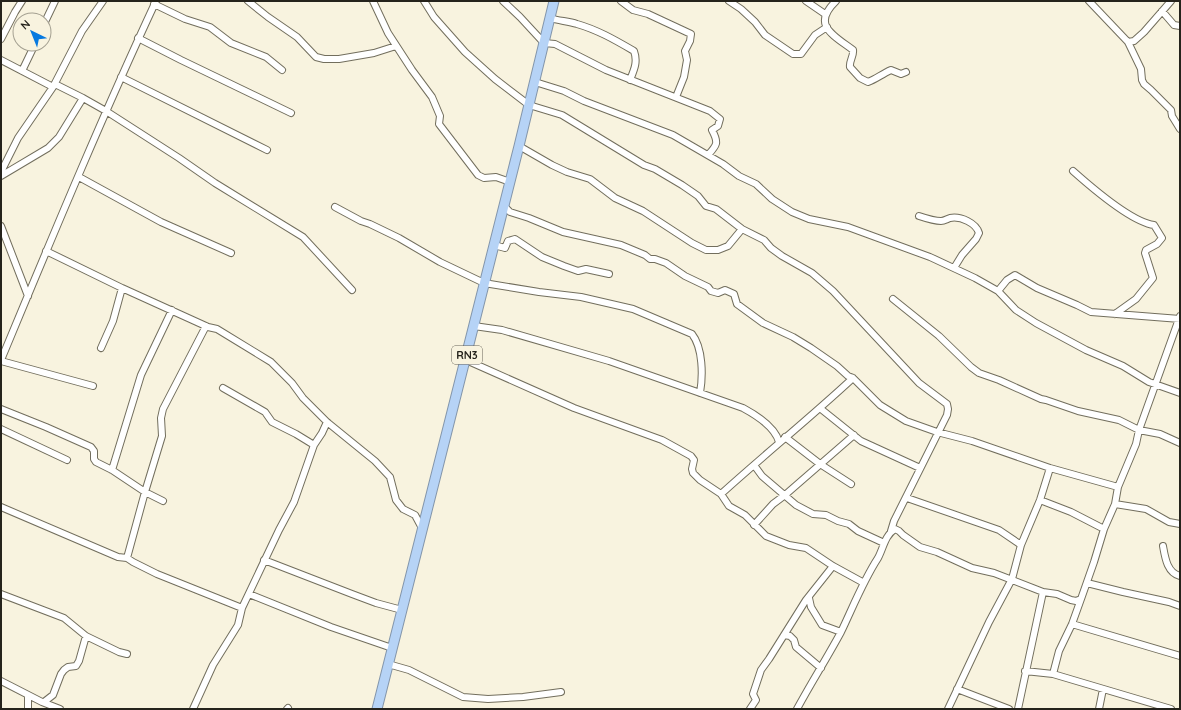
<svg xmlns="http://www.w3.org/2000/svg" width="1181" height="710" font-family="Quicksand,sans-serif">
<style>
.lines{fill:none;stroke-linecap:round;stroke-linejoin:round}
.minor-casing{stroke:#726e5d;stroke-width:8}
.highway-casing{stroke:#8395aa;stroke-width:11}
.minor{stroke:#fff;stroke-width:6}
.highway{stroke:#b6d3f6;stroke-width:9}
.labels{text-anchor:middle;stroke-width:3;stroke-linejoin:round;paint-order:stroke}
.shield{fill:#f8f3df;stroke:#646156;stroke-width:1}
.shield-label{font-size:11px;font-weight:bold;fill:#25231c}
</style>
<rect width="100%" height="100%" fill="#f8f3df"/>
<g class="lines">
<defs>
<path id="minor" d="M248,1L268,17L297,37L316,57L324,59H339L374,53L396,46
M373,1L388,33L412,70L432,97L440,116L439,124L478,175L484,178L496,177L510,182
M424,1L434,17L465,52L495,79L529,105L562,115L644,165L655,169L682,185L698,196L706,206L716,209L742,229L764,240L771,248L782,256L812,273L833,291L919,383L947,404L948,409L947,415L894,521L891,531
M503,1L520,17L544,43L555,44L606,70L710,111L720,119L718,126L712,130C719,143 717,145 708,155
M621,1L633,10L648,14L691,34L690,41L685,51L687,60L684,77L676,97
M729,1L741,9L755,22L765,35L793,54H801L815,35L827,27
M806,1L825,14
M836,1C811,25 833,35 853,50C854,56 849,61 850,67L860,78L868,82C876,79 882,74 891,70L901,74L906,72
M1089,1L1128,42L1141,69L1142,80L1144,84L1151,90L1171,110L1172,116L1180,129
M154,4L185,19L210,27L231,43L266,57L282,70
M1162,11L1174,25L1180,26
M550,18C559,21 568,21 577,24C598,30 615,40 634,51C638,62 634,70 630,80
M44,24L55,1
M138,38L181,60L291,113
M1,39L15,12L22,1
M1128,42L1134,41L1144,32L1171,1
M1,60L53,87
M22,71L35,44
M121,77L267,150
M535,82L564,91L584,101L673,135L723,164L739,176L756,184L772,199L792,212L809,219L848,227L930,257L975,278L998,291L1007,280L1015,275L1037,288L1077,305L1091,312L1180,319
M55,84L83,98L106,111L179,158L215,183L303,237L352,290
M519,146L552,165L567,172L590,179L615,198L643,211L692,243L706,250H718L728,246L742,229
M1073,171C1091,187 1131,222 1154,225L1162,238L1157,244L1146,250L1145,253L1153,278L1136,299L1115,314
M1,172L18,138L53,87L82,31L103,1
M1,176L48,148L59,137L83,98
M79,177L161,222L231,253
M504,206L510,212L529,218L563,232L621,245L645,255L650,259H655L666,263L685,276L708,287L711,291L718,293L725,290L734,294L737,304L763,323L793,337L811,348L837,366L848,376L853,378L880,405L906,421L937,432L972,441L1050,468L1118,487
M335,207L361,221L370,224L399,238L440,262L484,283
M919,216C925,218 934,221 941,221C944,221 947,219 950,218C961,216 976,223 979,233L976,239L962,255L954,268
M1,226L28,296
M494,245L505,248L508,241L515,239L542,257L564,266L578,271L586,269L609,274
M46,251L122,288L208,327L217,329L271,362L292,383L303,398L327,422L375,461L390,477L396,500L403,509L415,515L422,528
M484,283L539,292L581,297L633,309L692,334C703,348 703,376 700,393
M998,291L1016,310L1036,323L1086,350L1123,366L1149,382L1180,393
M893,299L939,336L971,367L979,373L999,380L1041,399L1046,400L1078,411L1119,420L1139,430L1160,434L1180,443
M474,326L502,330L609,361L743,408C756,415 775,427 779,442
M101,348L113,321L122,288
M1,360C51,240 101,119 156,1
M466,360L574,408L662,440L691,456L694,460L692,469L693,473L700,480L721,494L729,506L745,515L766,536L789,545L806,548L833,566L864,583
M1,361L93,386
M223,388L265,412L272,422L296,434L314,445
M1,409L46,427L91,447L94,451V459L96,462L112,470L145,492L163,501
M821,409L861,441L920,468
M1,429L67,460
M785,437L820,464L851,484
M754,465L762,476L796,505L813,514L826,515L838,521L849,524L858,531L884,543
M112,470L141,375L172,310
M721,494C764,455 810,418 853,378
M907,498L999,530L1021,545
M1040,500L1071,512L1104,529
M1115,504L1146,509L1169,522L1180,524
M1,507L118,557L127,558L133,562L157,574L242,608
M754,525L773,504L785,495L854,435
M1163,546C1165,557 1167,573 1180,576
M127,558L145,492L162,436L161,418L163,409L206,326
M264,560L352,594L376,603L402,610
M1087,583L1123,592L1169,602L1180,606
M1,594L64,618L86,636L119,652L127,654
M249,594L331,627L392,648
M809,598L811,607L822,625L841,632
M1072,624L1180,656
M784,635L790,636L794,640L796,647L821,668
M388,664L409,670L463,697L488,699L523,697L561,692
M1025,671L1053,674L1171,709
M1053,674L1059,651L1072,624L1081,599
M1,681L42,702L60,709
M957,689L1009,709
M44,702L53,695L61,674L64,670L68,667L76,666L79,661L86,636
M28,709V695
M193,709L213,665L238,625L242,608L279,530L294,502L314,445L322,433L327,422
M287,709L288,708
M750,709L756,700L753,694L761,670L769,659L806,600L833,566
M797,709C811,683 827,658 841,632C853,607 863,581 878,558C883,549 885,535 895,529L899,531L903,535L920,547L937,552L972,568L994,573L1043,592L1057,594L1071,600L1076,601L1081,599L1094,562L1104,529L1115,504L1118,487L1136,444L1139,430L1180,316
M948,709L989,622L1012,579L1021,545L1040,500L1050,468
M1018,709L1043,592
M1099,709L1103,689"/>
<path id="highway" d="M377,709L519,146L554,1"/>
</defs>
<use href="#minor" class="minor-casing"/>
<use href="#highway" class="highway-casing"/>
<use href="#minor" class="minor"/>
<use href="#highway" class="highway"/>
</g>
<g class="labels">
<rect class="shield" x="452" y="346" width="30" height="18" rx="3"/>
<g class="shield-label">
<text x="467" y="359">RN3</text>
</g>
</g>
<rect width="1181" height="710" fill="none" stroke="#25231c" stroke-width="4"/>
<g transform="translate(32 32) rotate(317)"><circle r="19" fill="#f8f3df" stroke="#a4a091"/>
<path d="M0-3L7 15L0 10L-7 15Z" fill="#0679e0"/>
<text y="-6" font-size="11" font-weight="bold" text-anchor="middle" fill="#25231c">N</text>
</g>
</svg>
